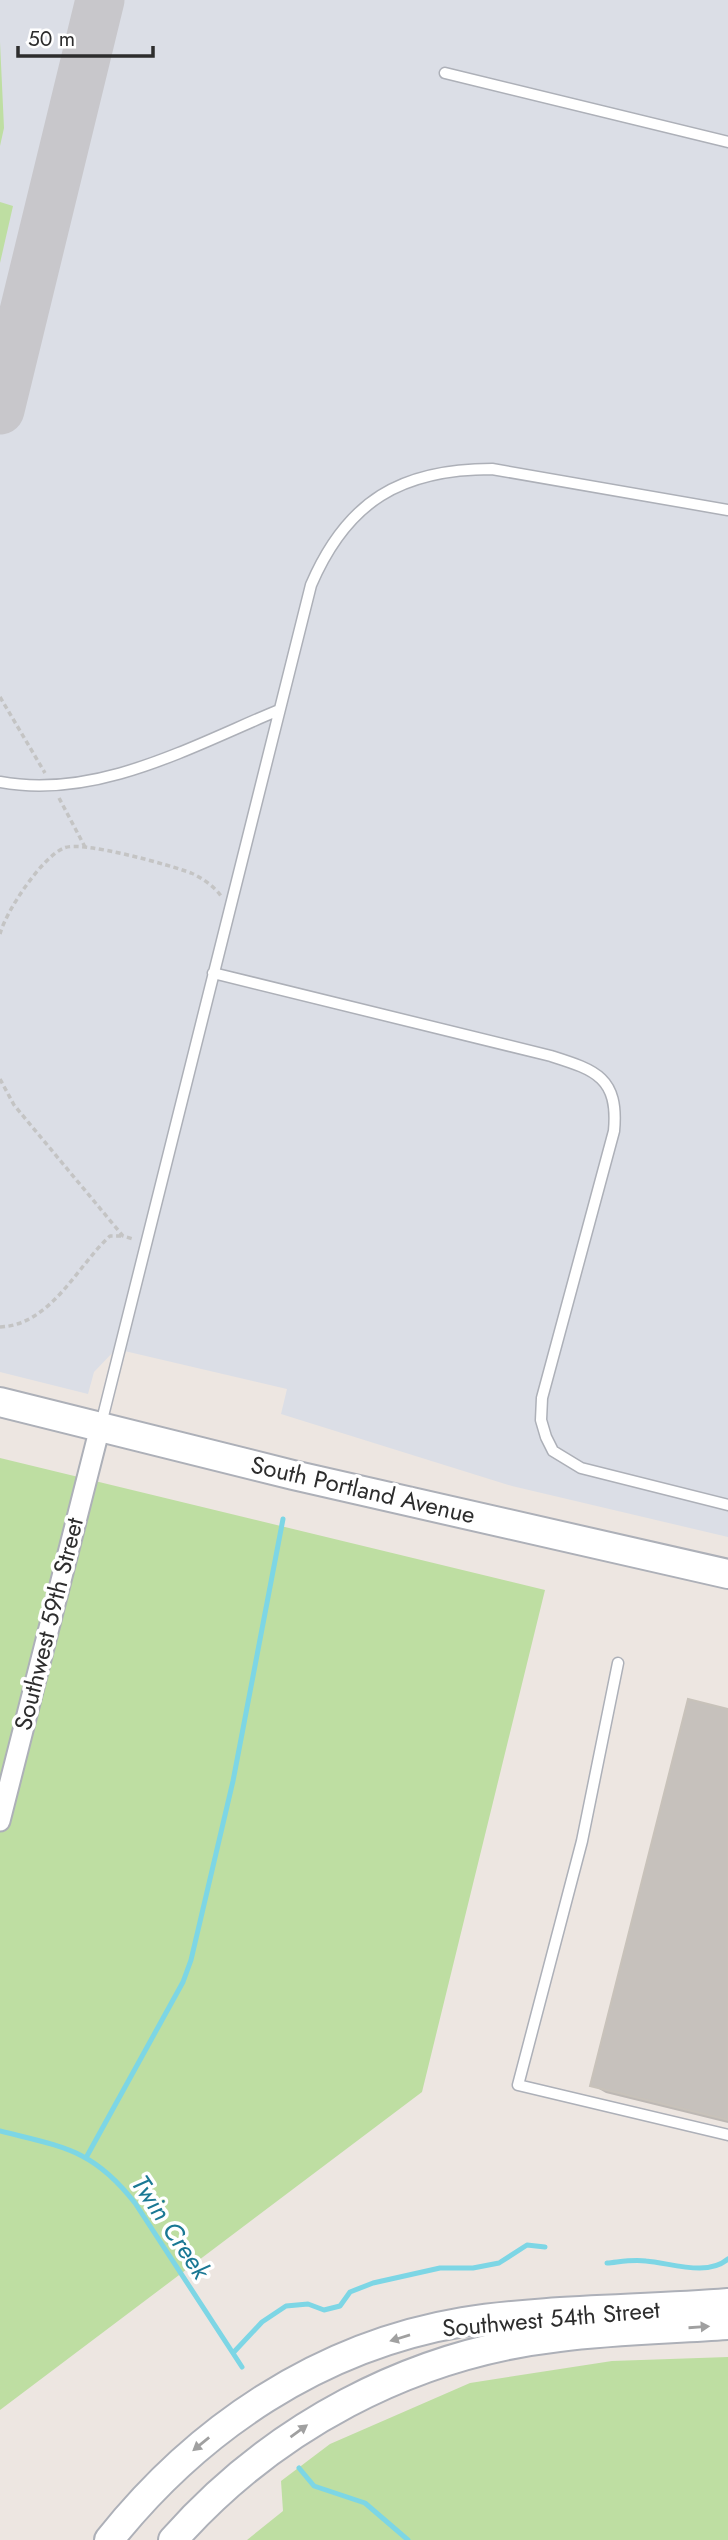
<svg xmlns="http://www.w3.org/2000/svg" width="728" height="2540" font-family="Jost,sans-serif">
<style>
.airport{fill:#dbdee6}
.green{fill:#bedea2}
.shadow{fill:#0003}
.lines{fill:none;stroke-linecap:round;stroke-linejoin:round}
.stream{stroke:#7dd6e5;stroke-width:5}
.taxiway{stroke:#c8c7cb;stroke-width:49}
.building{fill:#c6c1bc;stroke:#c8c2ba;stroke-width:2}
.lane-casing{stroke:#adb0b8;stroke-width:13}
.street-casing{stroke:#adb0b8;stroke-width:23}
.secondary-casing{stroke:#adb0b8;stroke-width:32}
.path{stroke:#c4c4c4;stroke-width:3.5;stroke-dasharray:5 3.5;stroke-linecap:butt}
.lane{stroke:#fff;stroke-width:10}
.street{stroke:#fff;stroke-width:19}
.secondary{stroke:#fff;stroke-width:28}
.oneway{fill:#a0a0a0}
.labels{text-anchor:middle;stroke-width:7;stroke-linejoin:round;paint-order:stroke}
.street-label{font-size:24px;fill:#2d2d2d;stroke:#fff}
.water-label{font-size:26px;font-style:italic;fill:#1a7894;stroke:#fff}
</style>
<rect width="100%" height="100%" fill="#ede6e1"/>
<path class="airport" d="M0,0H728V1537L512,1486L281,1414L287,1389L116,1349L94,1372L88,1394L0,1372Z"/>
<path class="green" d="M0,42L4,128L0,146Z
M0,202L13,206L0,263Z
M0,1458L545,1590L422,2092L0,2410Z
M728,2357V2540H247L283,2511L281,2481L330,2444L470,2383L612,2361Z"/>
<path class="shadow" d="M728,1711V2123L606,2093L592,2085Z"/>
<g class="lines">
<path class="stream" d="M0,2131C63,2147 93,2149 135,2203L242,2367
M87,2156L183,1982L191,1960L233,1781L283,1519
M607,2263C619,2262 633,2259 646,2261C671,2263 707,2277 728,2259
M233,2353L262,2322L286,2306L308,2304L324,2310L340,2306L350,2292L373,2283L440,2268H473L499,2263L527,2245L545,2247
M299,2468L314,2486L365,2503L408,2540"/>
<path class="taxiway" d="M0,410L100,0"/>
</g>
<path class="building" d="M688,1699L728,1709V2120L590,2086Z"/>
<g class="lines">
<defs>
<path id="lane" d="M445,73L728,142
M0,782C97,800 192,746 279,710
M213,973L551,1056C595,1070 619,1077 614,1131L542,1398L541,1420L546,1437L553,1451L581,1468L728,1505
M101,1424L311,585C347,501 401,469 492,469L728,510
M618,1663L582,1841L518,2085L728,2135"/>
<path id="street" d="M0,1821L100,1427"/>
<path id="secondary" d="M0,1402L293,1475L728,1574
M109,2540C198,2428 320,2346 463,2322C546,2309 643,2310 728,2303
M173,2540C272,2428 410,2354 559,2337C615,2330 672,2329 728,2325"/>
</defs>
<use href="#lane" class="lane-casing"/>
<use href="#street" class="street-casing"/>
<use href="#secondary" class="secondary-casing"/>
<path class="path" d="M0,697L45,773
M59,798L85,847
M0,934C6,911 42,857 64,848C81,840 170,865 191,873C201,877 215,887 221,896
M0,1079L14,1105L123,1236L133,1239
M0,1327C51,1325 77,1266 110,1236H123"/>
<use href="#lane" class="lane"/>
<use href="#street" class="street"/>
<use href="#secondary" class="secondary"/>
</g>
<defs><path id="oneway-solid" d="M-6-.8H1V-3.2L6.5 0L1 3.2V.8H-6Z" transform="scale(1.75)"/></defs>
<g class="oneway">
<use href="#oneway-solid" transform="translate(699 2327) rotate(-4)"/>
<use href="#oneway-solid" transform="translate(400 2338) rotate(163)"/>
<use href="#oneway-solid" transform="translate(299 2431) rotate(-36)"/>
<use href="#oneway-solid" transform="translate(201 2444) rotate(141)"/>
</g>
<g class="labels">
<g class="street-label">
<text transform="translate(363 1490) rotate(13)" y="8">South Portland Avenue</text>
<text transform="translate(49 1624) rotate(-76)" y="8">Southwest 59th Street</text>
<text transform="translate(551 2319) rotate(-5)" y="8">Southwest 54th Street</text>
</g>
<g class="water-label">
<text transform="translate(171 2227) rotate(56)" y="9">Twin Creek</text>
</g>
</g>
<path d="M18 46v10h135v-10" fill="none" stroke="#2d2d2d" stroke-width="3.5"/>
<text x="28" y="46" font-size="21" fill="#2d2d2d" stroke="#ffffff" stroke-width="5" paint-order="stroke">50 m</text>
</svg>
